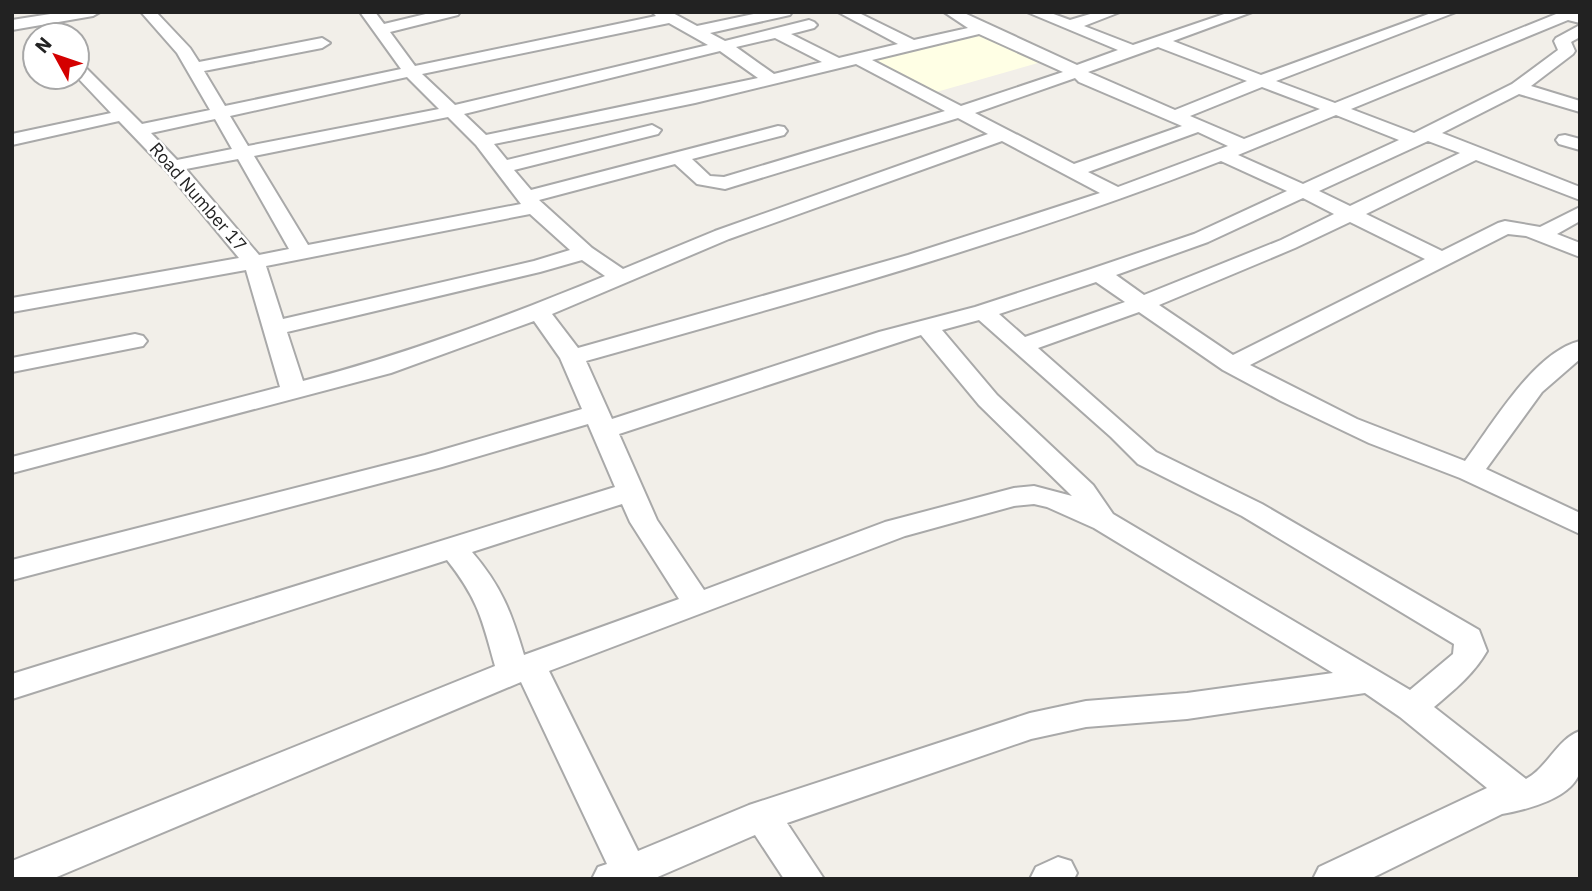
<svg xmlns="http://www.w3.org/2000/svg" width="1592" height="891" font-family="'IBM Plex Sans',sans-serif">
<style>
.education{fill:#ffffe5}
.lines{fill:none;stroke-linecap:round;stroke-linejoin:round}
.street-casing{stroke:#a9a9a9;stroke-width:4}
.street{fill:#fff;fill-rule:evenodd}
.labels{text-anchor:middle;stroke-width:5;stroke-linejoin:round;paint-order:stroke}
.far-street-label{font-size:18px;fill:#222;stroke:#fff}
</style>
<rect width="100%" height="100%" fill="#f2efe9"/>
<path class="education" d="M977,31L1045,61L933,93L868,60Z"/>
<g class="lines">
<defs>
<path id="street" d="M63,12H100L93,16L12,30V20Z
M141,12H156L190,48L199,62L322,38L330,43L322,48L204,71L225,106L401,69L360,12H375L384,24L434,12H460L458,15L390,32L415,66L656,16L652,12H671L697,26L763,12H792L790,15L710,33L725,41L809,20L814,22L817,25L814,28L791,34L839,58L898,44L838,12H857L914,40L968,28L944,12H962L1077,65L1118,50L1027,12H1048L1070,20L1097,12H1120L1084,26L1133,45L1230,12H1252L1173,41L1261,75L1434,12H1456L1276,81L1335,103L1561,12L1580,14V23L1568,20L1351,109L1414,133L1512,84L1558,50L1554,41L1556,38L1580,25V37L1571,42L1575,51L1573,54L1531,86L1580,101V112L1519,94L1442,133L1580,187V200L1476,160L1366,214L1442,251L1498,223L1505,221L1540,227L1580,207V221L1557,234L1580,243V257L1526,236L1508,234L1250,365L1357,419L1465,461C1492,425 1534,352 1580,341V359L1542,392L1486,469L1580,513V534L1460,478L1369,443L1281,401L1223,370L1139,312L1038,348L1156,452L1262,504L1479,630L1487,651C1474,674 1454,690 1434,707L1526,779C1548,767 1557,739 1580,731C1580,744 1582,758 1580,770C1575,798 1525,810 1502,814L1370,879H1313L1319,867L1487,788L1400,717L1365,693L1187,719L1086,727L1031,739L787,823L824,879H784L755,835L653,879H592L598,867L607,864L521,682L52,879H12V861L495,666C482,619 478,599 447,560L12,699V674L615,487L588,424L442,467L12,580V560L425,455L582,409L560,358L534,321L391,373L12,473V457L280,387L246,270L12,312V298L239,258L166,170L119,121L12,145V134L111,113L77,77V63L83,65L142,124L210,110L177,53ZM669,23L708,45L455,105L422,74ZM979,34L1063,72L961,106L872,60ZM775,38L822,62L774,74L736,47ZM1158,47L1247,81L1175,110L1088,72ZM720,51L758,78L486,135L464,114ZM856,64L945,111L724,177L710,176L692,159L784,135L787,131L784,127L778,126L531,190L514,170L658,134L661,130L652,125L507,160L494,144L695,103ZM407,77L439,109L248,146L230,116ZM1075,78L1079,82L1182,126L1074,164L975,113ZM1262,87L1320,109L1244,139L1190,116ZM1336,115L1399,140L1303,184L1238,155ZM448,117L476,145L521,204L308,245L254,156ZM958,118L988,134L715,231L623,269L592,248L539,200L675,164L697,184L725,189ZM215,119L232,149L177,160L151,133ZM1198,132L1228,146L1118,187L1088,172ZM1002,141L1100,193L908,255L578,348L552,314L729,239ZM1428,141L1460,153L1350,206L1319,191ZM238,159L289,249L259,255L186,169ZM1221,161L1287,191L1194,234L1091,269L975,307L879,332L612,419L586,361C800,301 1014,242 1221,161ZM1303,198L1334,214L1281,240L1144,295L1116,275L1208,242ZM530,214L570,250L534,261L283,319L266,266ZM1350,222L1425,259L1233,355L1159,305L1295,248ZM582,260L605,276C505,317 407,354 303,381L287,332L540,272ZM1096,282L1125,302L1025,337L999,314ZM979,320L1111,437L1138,464L1242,516L1454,644L1453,654L1410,690L1113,514L1093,485L997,395L942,330ZM921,335L979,405L1072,496L1034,486L1014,488L885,522L704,590L657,520L619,434ZM622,504L630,522L679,599L524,655C511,612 502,587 472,552ZM1034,504L1047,507L1094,528L1333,673L1187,693L1086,701L1030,713L749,805L638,851L549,671L905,536L1014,506Z
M1565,135L1580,139V150L1559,144L1556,140L1559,136Z
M135,334L143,336L147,341L143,346L12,372V358Z
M1058,857L1071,861L1077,873L1074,879H1030L1036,867Z"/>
</defs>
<use href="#street" class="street-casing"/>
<use href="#street" class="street"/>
</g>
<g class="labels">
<g class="far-street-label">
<text transform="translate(198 197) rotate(49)" y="6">Road Number 17</text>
</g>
</g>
<rect width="1592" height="891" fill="none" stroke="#222222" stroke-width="28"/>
<g transform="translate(56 56) rotate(310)"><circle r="33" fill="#ffffff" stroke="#a7a7a7" stroke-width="2"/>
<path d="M0-5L12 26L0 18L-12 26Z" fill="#d40000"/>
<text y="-10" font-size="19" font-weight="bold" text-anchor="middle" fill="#222222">N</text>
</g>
</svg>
